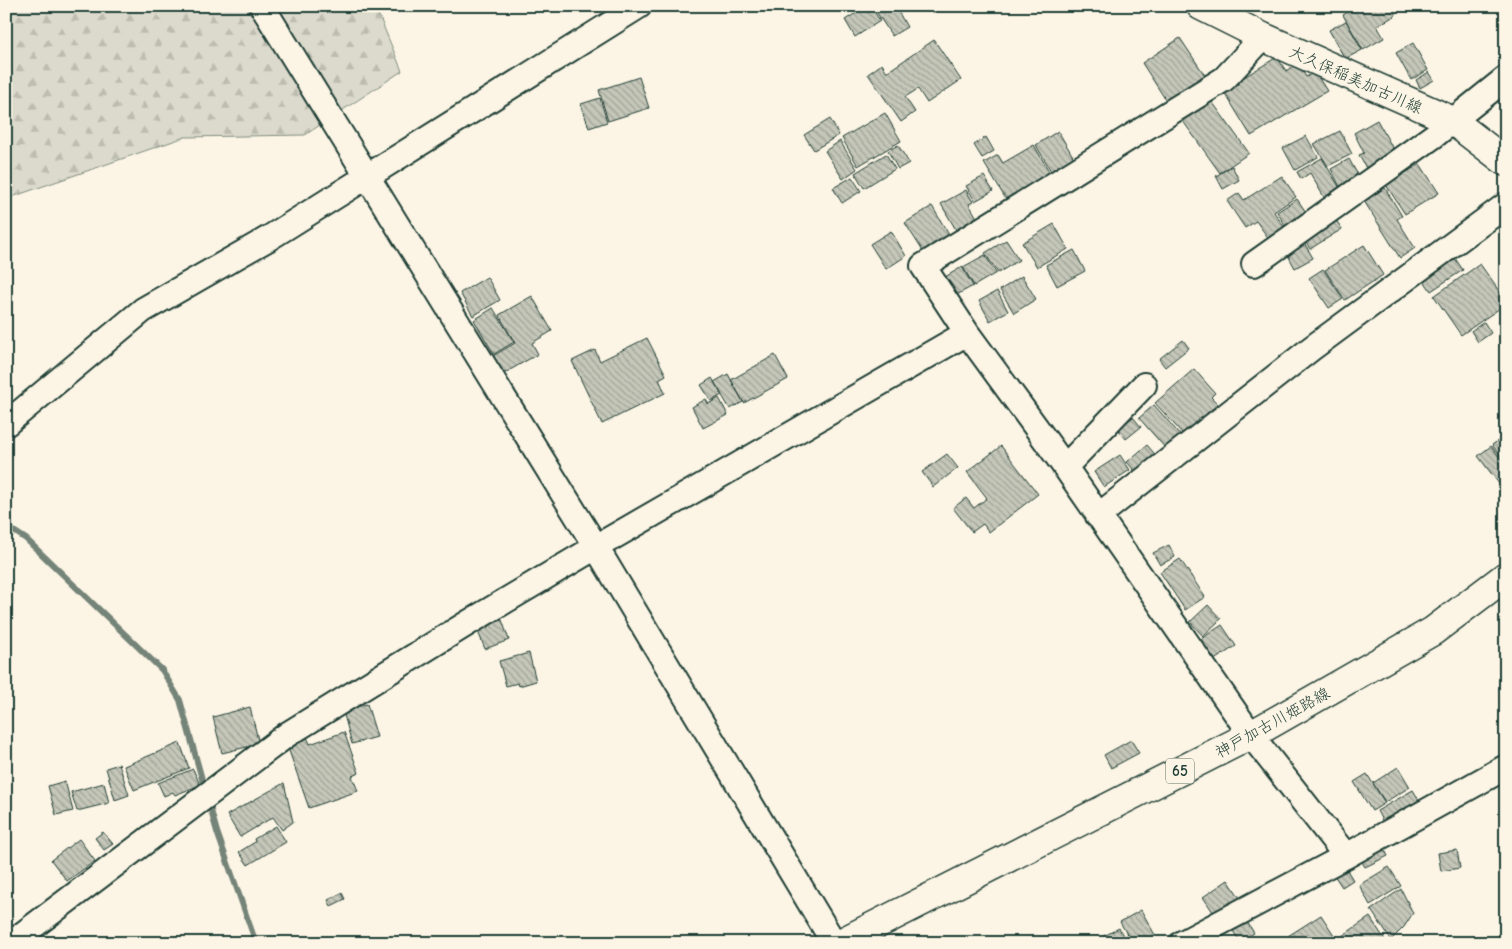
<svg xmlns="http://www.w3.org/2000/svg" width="1512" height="949" font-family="'Comic Neue','Klee One',sans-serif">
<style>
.forest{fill:url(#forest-firs);stroke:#7e8c80}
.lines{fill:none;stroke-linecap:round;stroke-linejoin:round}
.stream{stroke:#758479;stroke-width:6}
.building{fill:url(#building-back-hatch);stroke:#1f3d34}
.minor-casing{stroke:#1f3d34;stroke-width:28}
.major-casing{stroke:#1f3d34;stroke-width:31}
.minor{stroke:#fcf5e5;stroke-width:24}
.major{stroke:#fcf5e5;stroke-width:28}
.labels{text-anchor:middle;stroke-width:4;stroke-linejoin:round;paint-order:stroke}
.shield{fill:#fcf5e5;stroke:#617469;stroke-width:1}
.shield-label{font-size:15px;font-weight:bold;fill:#1f3d34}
.street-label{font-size:16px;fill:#1f3d34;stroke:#fcf5e5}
</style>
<defs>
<pattern id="forest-firs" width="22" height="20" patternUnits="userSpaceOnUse" patternTransform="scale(1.25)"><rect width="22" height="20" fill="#dcdacc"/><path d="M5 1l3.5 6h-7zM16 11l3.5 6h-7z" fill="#bcbcb0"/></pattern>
<pattern id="building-back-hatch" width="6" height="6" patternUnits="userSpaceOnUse" patternTransform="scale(1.25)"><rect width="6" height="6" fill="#c5c7b9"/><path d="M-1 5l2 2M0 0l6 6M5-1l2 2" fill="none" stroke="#9fa397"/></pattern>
</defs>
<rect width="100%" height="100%" fill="#fcf5e5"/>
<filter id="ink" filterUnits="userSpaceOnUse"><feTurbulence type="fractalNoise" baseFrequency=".02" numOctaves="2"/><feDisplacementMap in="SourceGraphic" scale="10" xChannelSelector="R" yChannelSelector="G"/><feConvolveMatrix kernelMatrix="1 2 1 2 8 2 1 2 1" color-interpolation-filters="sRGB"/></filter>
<g filter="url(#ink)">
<path class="forest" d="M6,6H375L402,71L305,135L185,137L6,199Z"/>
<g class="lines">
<path class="stream" d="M6,526L26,539L162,670L180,700L205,790
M208,800L217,832L256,943"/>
</g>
<path class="building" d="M867,6H871L880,21L855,37L845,20Z
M887,6H895L907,27L892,36L877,13Z
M1358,6H1391L1396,15L1377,26L1384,38L1363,50L1343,15Z
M1346,21L1362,50L1345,59L1329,30Z
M1180,38L1208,80L1169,105L1142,63Z
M934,40L961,80L927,103L918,89L905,97L915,112L901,122L868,74L882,64L887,72Z
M1413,43L1428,70L1411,80L1396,53Z
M1277,57L1286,71L1298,63L1306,77L1315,72L1327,91L1251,136L1223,90Z
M1429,72L1434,80L1420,88L1416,80Z
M639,77L649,108L608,121L599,90Z
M1208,96L1249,153L1220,173L1180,117Z
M600,98L607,122L589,128L581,104Z
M885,113L901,141L858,166L842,138Z
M830,119L839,135L814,150L804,135Z
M1377,120L1396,154L1367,170L1359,155L1364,153L1354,133Z
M1058,131L1074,158L1051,171L1036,145Z
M1340,131L1352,154L1328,166L1314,144Z
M1306,136L1318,157L1295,170L1283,148Z
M986,137L994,151L982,158L974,145Z
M840,141L857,169L843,179L825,151Z
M898,145L909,163L898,169L888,151Z
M1034,145L1054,180L1010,206L984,163L998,155L1003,163Z
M886,154L895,169L864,188L855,173Z
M1322,158L1341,190L1325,199L1310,173L1301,179L1297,172Z
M1349,159L1360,179L1341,189L1331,169Z
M1420,164L1439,193L1405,214L1386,185Z
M1232,166L1239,180L1223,189L1216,176Z
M984,176L993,191L975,201L966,186Z
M1282,176L1296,197L1274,212L1285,228L1269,239L1256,221L1245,228L1227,201L1239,193L1244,200Z
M852,177L861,191L842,203L833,188Z
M1385,188L1402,216L1397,219L1415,248L1400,258L1364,201Z
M966,190L973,202L969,204L980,223L959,235L941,204Z
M1297,199L1308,215L1287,228L1277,212Z
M932,206L952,240L926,256L905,223Z
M1331,213L1342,229L1310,249L1300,233Z
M1054,224L1068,249L1037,267L1022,243Z
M891,231L906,256L886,269L870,244Z
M1300,236L1313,258L1295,268L1283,246Z
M1006,240L1019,260L998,273L985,253Z
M1364,245L1383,275L1345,300L1325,270Z
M1074,250L1085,271L1057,286L1046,265Z
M1452,254L1463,270L1431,291L1420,275Z
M985,255L996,273L974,286L963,267Z
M1480,264L1506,301V304L1461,335L1434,296Z
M962,267L973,286L951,298L940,280Z
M1323,269L1343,299L1329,308L1309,278Z
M1022,276L1036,299L1014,313L1000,290Z
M487,277L500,300L473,316L460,293Z
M997,291L1008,311L990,321L979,301Z
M532,296L552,331L532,343L538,354L503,374L493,356L515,343L499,315Z
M493,308L514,342L494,354L474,320Z
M1484,322L1491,333L1478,342L1471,331Z
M647,338L666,375L659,379L665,393L602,424L572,361L595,350L600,361Z
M1183,340L1189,348L1165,367L1159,359Z
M775,355L788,379L744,403L731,380Z
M1194,369L1215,393L1211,397L1218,404L1183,434L1155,403Z
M728,374L743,402L730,409L714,382Z
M712,378L722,395L711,401L701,385Z
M719,398L728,415L703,428L692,407L706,399L708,404Z
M1154,405L1182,437L1167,450L1139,418Z
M1133,417L1141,427L1126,439L1118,429Z
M1506,435V463L1492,445Z
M1147,445L1159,459L1139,476L1127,462Z
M1001,446L1038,494L989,532L983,524L972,532L953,508L966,498L974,508L987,498L967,472Z
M1491,446L1506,466V493L1478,456Z
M947,454L958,468L933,487L922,472Z
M1120,455L1130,470L1104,487L1094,472Z
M1169,545L1175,557L1160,565L1153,553Z
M1180,559L1205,597L1185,610L1160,572Z
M1208,605L1221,619L1203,636L1190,622Z
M502,620L509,640L485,649L477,629Z
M1222,625L1236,646L1211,662L1198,641Z
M529,653L536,681L519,686L518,683L506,686L499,661Z
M367,704L377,737L352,744L343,711Z
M250,707L259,744L222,753L213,717Z
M344,732L359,773L352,776L358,791L309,808L287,745L307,737L310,744Z
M1131,740L1139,753L1111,768L1104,755Z
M180,743L189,768L134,790L124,766Z
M119,764L129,795L115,800L106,768Z
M1398,767L1410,787L1385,802L1373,783Z
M193,769L200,785L175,795L173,792L164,796L158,783Z
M1367,774L1385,803L1372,811L1354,782Z
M65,781L73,811L56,815L48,786Z
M104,783L109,803L77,811L71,792Z
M284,783L293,822L282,830L273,817L240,837L227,815Z
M1413,790L1422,805L1385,826L1377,811Z
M276,826L286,842L248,865L239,852L255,842L254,839Z
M103,832L113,844L104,850L95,838Z
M79,839L95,861L67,881L51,860Z
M1381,843L1388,856L1365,867L1358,855Z
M1457,850L1460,868L1441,871L1438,853Z
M1344,865L1353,880L1342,887L1332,872Z
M1389,867L1401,886L1370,905L1359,885Z
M1228,880L1242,901L1217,918L1203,897Z
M1401,889L1413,913L1404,927L1391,940L1371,910Z
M342,893L345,899L331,906L328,900Z
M1141,910L1155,935L1141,943H1132L1120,922Z
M1321,915L1334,935L1322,943H1292L1288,936Z
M1244,917L1254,933L1240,942L1230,926Z
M1370,917L1387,943H1347L1342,936Z
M1119,928L1127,943H1091Z"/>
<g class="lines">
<defs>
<path id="minor" d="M262,6L596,547L834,943
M1263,37L1224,79L923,266L967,333L1065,467L1251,735L1346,856
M1254,264L1435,135L1506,78
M6,424L143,310L269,238L639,6
M1065,467L1144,385
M1098,516L1312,348L1506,205
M11,943L288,734L468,623L596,547L967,333
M1182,943L1346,856L1506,767"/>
<path id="major" d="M1201,6L1263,37L1453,121L1506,162
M840,943L1251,735L1433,631L1506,576"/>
</defs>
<use href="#minor" class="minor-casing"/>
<use href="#major" class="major-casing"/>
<use href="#minor" class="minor"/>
<use href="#major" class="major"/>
</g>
</g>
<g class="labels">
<rect class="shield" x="1166" y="758.5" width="28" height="25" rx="4"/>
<g class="shield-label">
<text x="1180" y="776">65</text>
</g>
<g class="street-label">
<text transform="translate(1356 79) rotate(24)" y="6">大久保稲美加古川線</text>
<text transform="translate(1272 722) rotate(-29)" y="6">神戸加古川姫路線</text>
</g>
</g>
<rect width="1512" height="949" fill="none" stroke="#fcf5e5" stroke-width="25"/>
<rect x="12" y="12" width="1487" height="924" fill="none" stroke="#1f3d34" stroke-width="2" filter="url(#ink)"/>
</svg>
